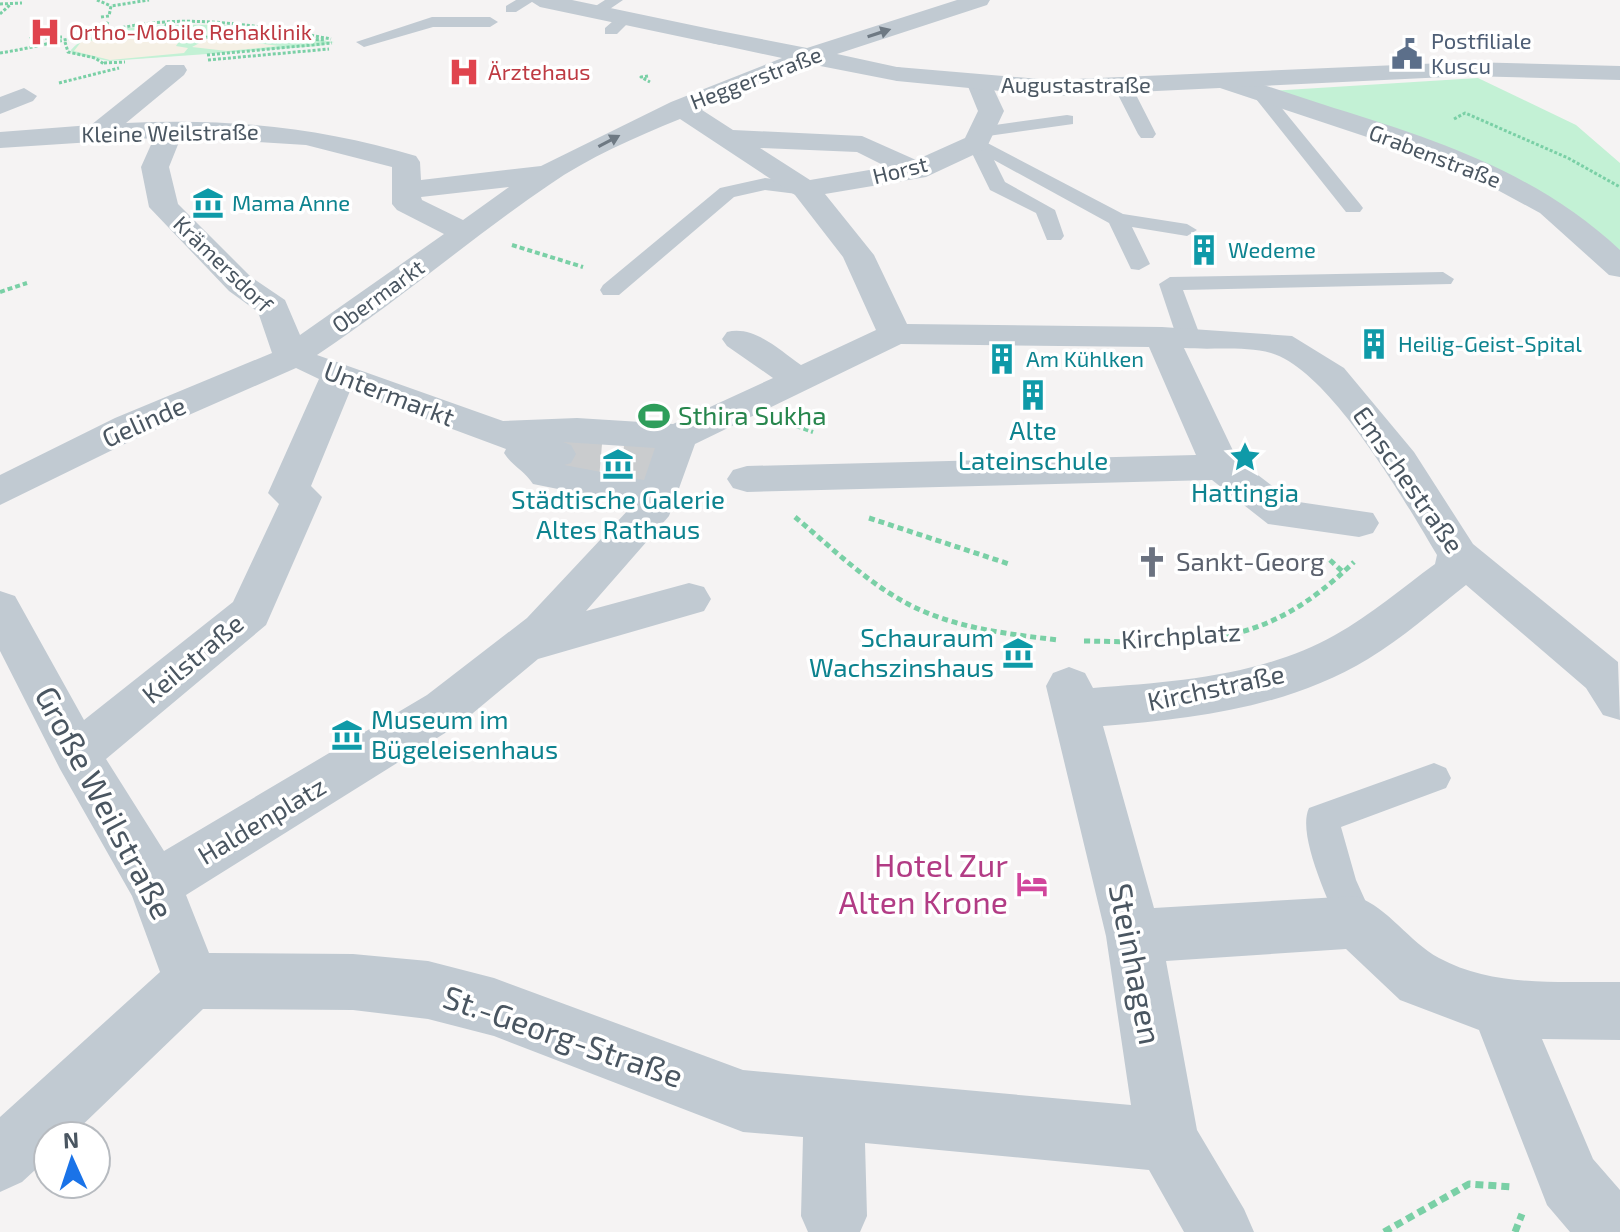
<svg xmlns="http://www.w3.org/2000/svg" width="1620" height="1232" font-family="'Exo 2',sans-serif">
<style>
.green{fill:#c3f1d5}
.sand{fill:#f5f0e5}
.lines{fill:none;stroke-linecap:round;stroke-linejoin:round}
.pedestrian-tunnel{stroke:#caccce;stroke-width:44;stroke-dasharray:44 22;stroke-linecap:butt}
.path-far3{stroke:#7ad0a6;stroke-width:3;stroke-dasharray:3 2;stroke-linecap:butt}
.path-far2{stroke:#7ad0a6;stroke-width:4;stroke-dasharray:5 3;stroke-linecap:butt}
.path-far1{stroke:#7ad0a6;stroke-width:5;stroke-dasharray:6 4;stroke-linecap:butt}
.path{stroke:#7ad0a6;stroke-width:7;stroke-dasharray:8 5;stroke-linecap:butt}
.service{fill:#c1cad2;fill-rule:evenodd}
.pedestrian{fill:#c1cad2;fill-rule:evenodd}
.minor{fill:#c1cad2;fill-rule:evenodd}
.oneway{fill:#6e7983}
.labels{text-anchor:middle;stroke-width:7;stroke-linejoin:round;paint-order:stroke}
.far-health-label{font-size:22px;fill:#be3a42;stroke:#fff;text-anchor:start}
.far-service-label{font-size:22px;fill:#4e5e75;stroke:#fff;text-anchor:start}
.far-street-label{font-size:22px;fill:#4a5661;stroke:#fff}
.far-culture-label{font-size:22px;fill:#0d838f;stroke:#fff;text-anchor:start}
.street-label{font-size:26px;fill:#4a5661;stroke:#fff}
.leisure-label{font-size:26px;fill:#27864d;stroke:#fff;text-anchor:start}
.culture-label{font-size:26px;fill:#0d838f;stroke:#fff}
.worship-label{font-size:26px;fill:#5b616d;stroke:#fff;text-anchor:start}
.near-street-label{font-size:32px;fill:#4a5661;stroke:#fff}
.near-hotel-label{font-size:32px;fill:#b23c85;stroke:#fff;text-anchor:end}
</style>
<rect width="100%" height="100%" fill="#f5f3f3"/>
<path class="green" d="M223,25L334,42L319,46L109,61L72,54L71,50C94,21 187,25 223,25Z
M1478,78L1576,125L1620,163V260L1536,191L1269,91Z"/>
<path class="sand" d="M166,30L172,32L170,39L180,40L176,46L188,48L184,53L110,60L74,51L81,42Z
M211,37L279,46L227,51L192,47Z"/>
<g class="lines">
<path class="pedestrian-tunnel" d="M557,454L662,463"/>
<path class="path-far3" d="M97,0L111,6
M0,4L22,3
M0,14L11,4
M101,17L109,16L111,6L149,0
M165,24L182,37
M101,32L108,22
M37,35L29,39L62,37
M186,38L243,36L324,40
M65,42L68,52L95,58L104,64
M0,53C51,45 101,29 152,23C212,17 272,28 331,39
M207,55L332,43
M208,60L329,49
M104,63L125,62
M648,76L641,77L650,82
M59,83L119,68
M1454,119L1465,113L1568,158L1620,187"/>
<path class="path-far2" d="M512,245L583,267
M0,292L27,283
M796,426L813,432"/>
<path class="path-far1" d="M795,517C831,547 866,582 908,604C954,628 1007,634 1058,640
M869,518L1009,564
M1330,560L1344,573
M1084,641C1202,643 1264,649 1354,562"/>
<path class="path" d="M1384,1232L1469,1184L1513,1187
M1515,1232L1522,1214"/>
<path class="service" d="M516,0H535L516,12H506V6Z
M605,0H623L601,15H591V9Z
M620,15L633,18L617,34H605V28Z
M432,17H490L498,22L490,27H433L364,47L356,42Z
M1123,82L1132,87L1156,134L1153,138H1141L1138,134L1114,87Z
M1261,89L1267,90L1360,204L1363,208L1360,212H1346L1252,94Z
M1067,115L1073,116V124L981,137L972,132L981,127Z
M976,137L1123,214L1187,224L1197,230L1187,236L1132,227L1150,264L1139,270L1131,269L1109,223L994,160L1005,182L1055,210L1064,236L1061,240H1047L1036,213L990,190L967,143Z
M765,178L805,183L815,189L805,195L765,190L734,197L619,295H603L600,290L603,285L720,188Z
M1443,272L1454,279L1451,284L1183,290L1201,338L1189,345L1177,338L1159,284L1170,277Z
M1434,763L1446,768L1451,778L1446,788L1341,827L1356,880L1375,922L1369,935L1356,940L1343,935C1331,906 1296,835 1309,808Z"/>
<path class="pedestrian" d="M957,0H990L987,5L837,54L906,69L909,74L906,79L897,81L810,64L702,110L733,130L862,136L916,160L965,138L978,111L967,84L980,76L989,79L1004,111L986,149L926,177L825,194L874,255L907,324L1162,327L1292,336L1344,368L1414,452L1473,544L1618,662L1620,720L1603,715L1586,688L1466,585C1434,610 1403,638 1368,659C1289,707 1194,719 1103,726L1154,908L1356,896C1390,909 1408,941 1439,958C1494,988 1560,981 1620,982V1040L1542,1039L1593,1159L1620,1190V1232H1570L1547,1205L1479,1030L1400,1000L1346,949L1166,961L1197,1130L1244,1209L1254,1232H1184L1149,1170L865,1143L867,1216L860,1232H808L801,1216L803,1137L743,1132L494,1036L428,1019L353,1010L203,1009L71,1136H48V1158L22,1182L0,1192V1117L160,972L132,896L60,769L0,651V591L15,596L84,720L233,602L279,504L268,493L319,379L296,368L141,436L0,505V475L115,418L272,353L258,312L229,291L149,207L141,167L154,138L0,148V132L91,125L166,65H184L187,70L184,75L126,123C226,118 320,127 416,156L420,162L421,180L541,166L671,102L782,58L712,43L708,38L712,33L720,31L807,48ZM680,119L795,195L843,257L876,330L801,365C779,350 754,325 727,332L722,339L727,346L773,378L673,424L577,418L503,421L317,355C397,302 470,239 549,185C589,157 636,137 680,119ZM181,137L306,145L392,167V204L397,210L444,234L300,335L285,300L251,277L178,204L169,167ZM760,148L857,152L887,167L810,180ZM509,187L463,220L422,200L421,197ZM901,344L1149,347L1196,455L747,466L733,470L727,479L733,488L747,492L1212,480L1268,524L1359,537L1373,533L1379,523L1373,513L1292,501L1237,459L1184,348C1211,350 1245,346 1271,353C1330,370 1406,503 1437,555L1435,564C1402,588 1371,615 1335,635C1262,676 1175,682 1093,688L1085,673L1069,667L1053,673L1046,686L1106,936L1131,1105L743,1070L494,978L428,961L353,954L209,953L186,895L461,723L538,659L704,611L711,599L704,587L689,583L586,611L669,516L695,444ZM350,391L506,449L504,453C512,466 525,471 533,484L623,502L630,508L527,618L427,695L164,851L106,759L266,625L322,497L311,486ZM563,442L655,448L644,480L564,465L571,463L576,454L571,445Z
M1229,75C1264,84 1299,97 1334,108C1438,140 1539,174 1620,250V277L1609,275L1540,213L1479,180L1406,150L1220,88L1216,83L1220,78Z
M24,88L37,96L33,101L0,114V97Z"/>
<path class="minor" d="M529,0H572L720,31L732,38L720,45L540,7Z
M1467,62L1620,66V80L1467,76L1052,96L897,81L885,74L897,67L1052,80Z"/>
</g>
<defs><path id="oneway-solid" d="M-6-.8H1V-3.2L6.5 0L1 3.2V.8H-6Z" transform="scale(2)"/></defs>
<g class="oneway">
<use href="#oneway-solid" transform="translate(879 33) rotate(-18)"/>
<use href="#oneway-solid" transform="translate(609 141) rotate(-28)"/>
</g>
<defs>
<symbol id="hospital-bare" viewBox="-9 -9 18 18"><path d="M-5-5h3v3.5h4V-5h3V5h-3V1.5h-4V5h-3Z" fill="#e0444e" stroke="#fff" stroke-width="2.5" paint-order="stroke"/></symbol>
<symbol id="civic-bare" viewBox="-9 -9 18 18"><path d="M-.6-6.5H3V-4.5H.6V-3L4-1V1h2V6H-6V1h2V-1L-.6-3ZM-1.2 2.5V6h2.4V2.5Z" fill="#5c6f8a" stroke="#fff" stroke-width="2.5" paint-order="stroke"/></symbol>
<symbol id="museum-bare" viewBox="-9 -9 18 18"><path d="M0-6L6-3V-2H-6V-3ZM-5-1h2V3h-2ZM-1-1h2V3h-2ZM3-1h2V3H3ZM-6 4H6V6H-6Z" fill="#0f9aa8" stroke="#fff" stroke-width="2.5" paint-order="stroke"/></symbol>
<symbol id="building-bare" viewBox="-9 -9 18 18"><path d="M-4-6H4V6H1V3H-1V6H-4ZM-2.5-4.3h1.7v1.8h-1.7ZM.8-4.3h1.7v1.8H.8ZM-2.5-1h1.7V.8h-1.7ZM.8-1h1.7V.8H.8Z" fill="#0f9aa8" stroke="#fff" stroke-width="2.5" paint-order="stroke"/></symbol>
<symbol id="stadium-bare" viewBox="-9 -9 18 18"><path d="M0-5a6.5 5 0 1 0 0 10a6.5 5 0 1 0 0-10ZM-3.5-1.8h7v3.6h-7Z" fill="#2e9e5b" stroke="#fff" stroke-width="2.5" paint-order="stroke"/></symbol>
<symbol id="sight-bare" viewBox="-9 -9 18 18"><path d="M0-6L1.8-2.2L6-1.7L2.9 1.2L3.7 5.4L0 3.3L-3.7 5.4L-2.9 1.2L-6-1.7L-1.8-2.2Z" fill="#0f9aa8" stroke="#fff" stroke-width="2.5" paint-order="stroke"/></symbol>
<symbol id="church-bare" viewBox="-9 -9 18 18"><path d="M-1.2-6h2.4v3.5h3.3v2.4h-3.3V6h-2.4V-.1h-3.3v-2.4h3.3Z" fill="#6b7280" stroke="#fff" stroke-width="2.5" paint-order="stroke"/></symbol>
<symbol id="hotel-bare" viewBox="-9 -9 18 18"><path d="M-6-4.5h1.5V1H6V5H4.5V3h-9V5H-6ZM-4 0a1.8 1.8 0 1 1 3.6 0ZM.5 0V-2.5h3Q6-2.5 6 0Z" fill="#d1479c" stroke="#fff" stroke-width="2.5" paint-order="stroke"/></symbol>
</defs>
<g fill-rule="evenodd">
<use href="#hospital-bare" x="23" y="10" width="44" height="44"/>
<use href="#civic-bare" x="1385" y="32" width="44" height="44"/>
<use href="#hospital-bare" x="442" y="50" width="44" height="44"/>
<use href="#museum-bare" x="186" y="181" width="44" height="44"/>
<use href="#building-bare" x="1182" y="228" width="44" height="44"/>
<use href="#building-bare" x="1352" y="322" width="44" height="44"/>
<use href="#building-bare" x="980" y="337" width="44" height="44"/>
<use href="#building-bare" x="1011" y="373" width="44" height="44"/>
<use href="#stadium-bare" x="632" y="394" width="44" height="44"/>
<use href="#sight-bare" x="1223" y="435" width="44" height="44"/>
<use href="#museum-bare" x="596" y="442" width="44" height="44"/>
<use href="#church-bare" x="1130" y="540" width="44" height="44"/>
<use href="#museum-bare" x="996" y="631" width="44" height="44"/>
<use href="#museum-bare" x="325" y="713" width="44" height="44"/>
<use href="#hotel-bare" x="1010" y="862" width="44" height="44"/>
</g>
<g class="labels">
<g class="far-health-label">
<text x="69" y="40">Ortho-Mobile Rehaklinik</text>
<text x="488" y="80">Ärztehaus</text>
</g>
<g class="far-service-label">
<text x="1431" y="49">Postfiliale<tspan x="1431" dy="25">Kuscu</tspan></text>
</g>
<g class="far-street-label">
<text transform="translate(756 78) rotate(-21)" y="8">Heggerstraße</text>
<text x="1076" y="93">Augustastraße</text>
<text transform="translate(170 133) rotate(-1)" y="8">Kleine Weilstraße</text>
<text transform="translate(1435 156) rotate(21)" y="8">Grabenstraße</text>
<text transform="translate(900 170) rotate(-14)" y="8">Horst</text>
<text transform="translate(223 264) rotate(44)" y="8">Krämersdorf</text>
<text transform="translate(378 296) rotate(-36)" y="8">Obermarkt</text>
</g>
<g class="far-culture-label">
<text x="232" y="211">Mama Anne</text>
<text x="1228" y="258">Wedeme</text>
<text x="1398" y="352">Heilig-Geist-Spital</text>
<text x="1026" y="367">Am Kühlken</text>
</g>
<g class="street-label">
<text transform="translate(389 394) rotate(21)" y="9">Untermarkt</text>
<text transform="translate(144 422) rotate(-24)" y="9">Gelinde</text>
<text transform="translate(1408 480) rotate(55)" y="9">Emschestraße</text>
<text transform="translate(1181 636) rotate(-4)" y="9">Kirchplatz</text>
<text transform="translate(193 659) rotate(-40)" y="9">Keilstraße</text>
<text transform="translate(1216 688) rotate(-12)" y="9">Kirchstraße</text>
<text transform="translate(262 821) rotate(-31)" y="9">Haldenplatz</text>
</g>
<g class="leisure-label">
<text x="678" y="425">Sthira Sukha</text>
</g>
<g class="culture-label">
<text x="1033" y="440">Alte<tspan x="1033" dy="30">Lateinschule</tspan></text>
<text x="1245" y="502">Hattingia</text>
<text x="618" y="509">Städtische Galerie<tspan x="618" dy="30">Altes Rathaus</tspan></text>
<text x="994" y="647" text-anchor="end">Schauraum<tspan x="994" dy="30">Wachszinshaus</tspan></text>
<text x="371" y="729" text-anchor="start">Museum im<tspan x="371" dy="30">Bügeleisenhaus</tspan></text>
</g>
<g class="worship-label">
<text x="1176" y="571">Sankt-Georg</text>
</g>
<g class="near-street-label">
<text transform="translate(104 803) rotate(62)" y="11">Große Weilstraße</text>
<text transform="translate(1135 964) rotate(79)" y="11">Steinhagen</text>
<text transform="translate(563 1037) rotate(19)" y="11">St.-Georg-Straße</text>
</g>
<g class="near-hotel-label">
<text x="1008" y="877">Hotel Zur<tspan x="1008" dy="37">Alten Krone</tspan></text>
</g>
</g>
<g transform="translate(72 1160) rotate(357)"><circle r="38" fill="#ffffff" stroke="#b7bbc0" stroke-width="2"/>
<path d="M0-6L14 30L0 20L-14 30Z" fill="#1a73e8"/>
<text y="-12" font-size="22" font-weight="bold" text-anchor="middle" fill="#4a5661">N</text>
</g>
</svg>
